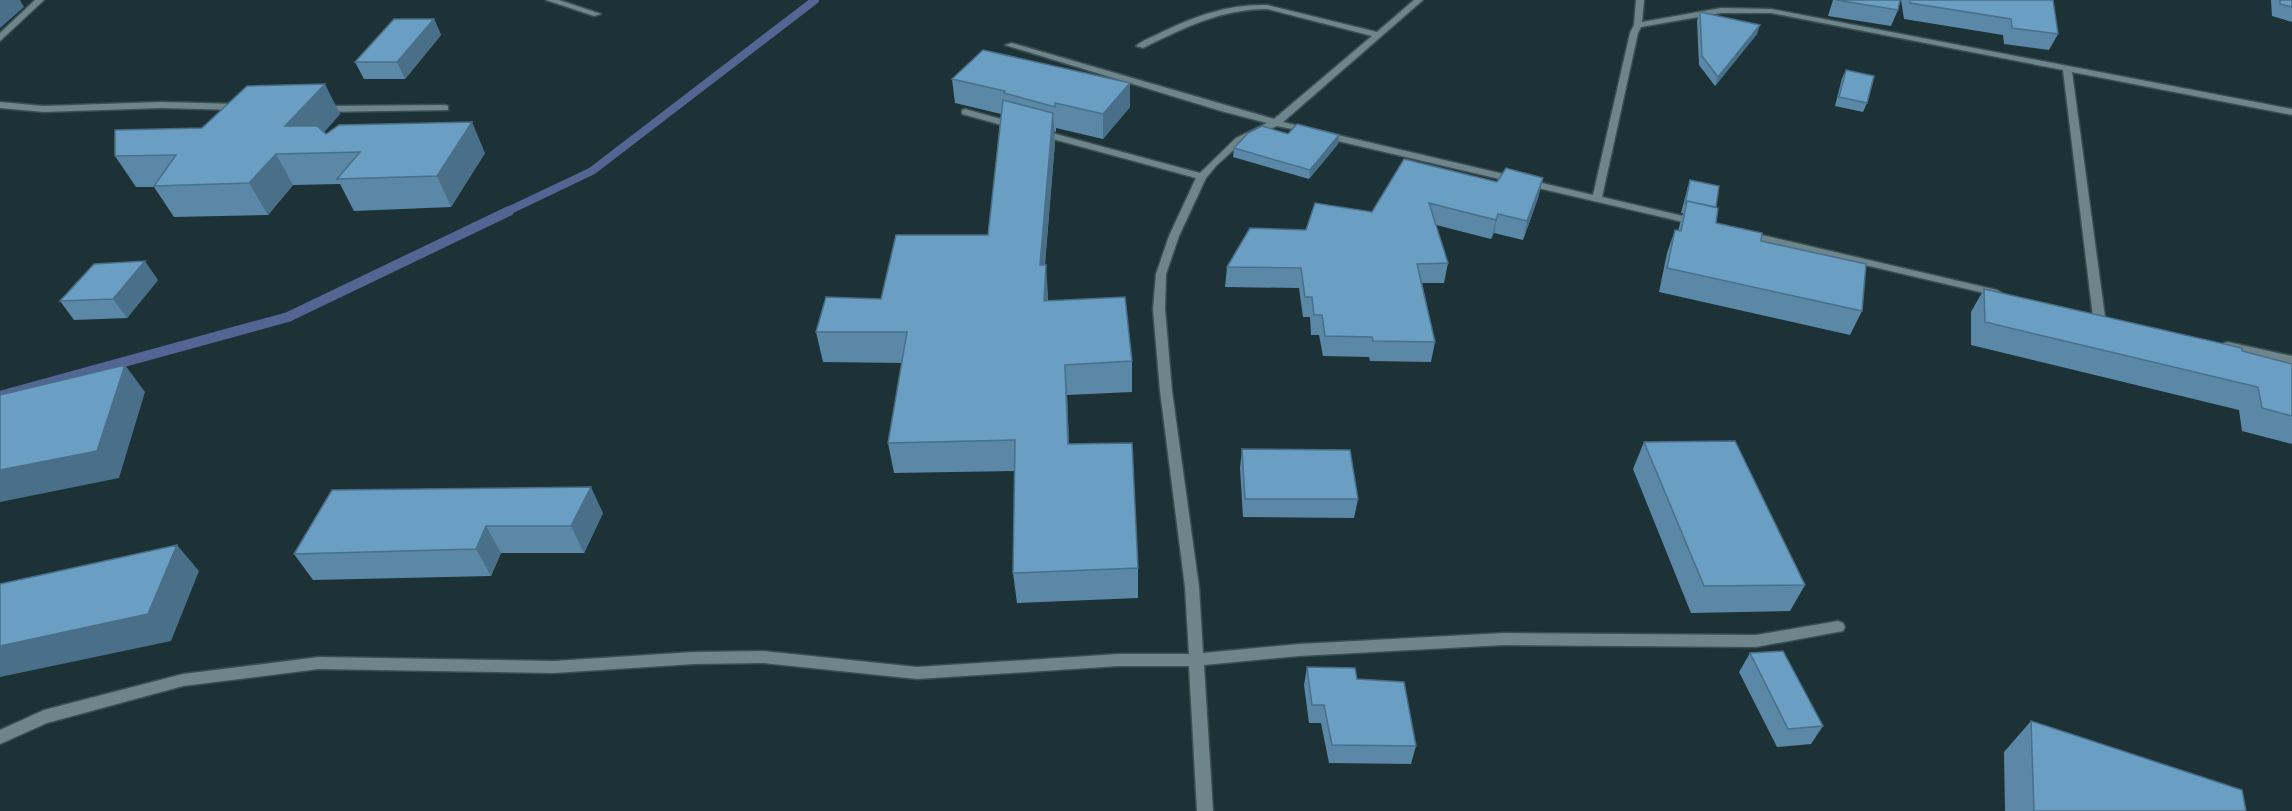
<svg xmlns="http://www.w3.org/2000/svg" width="2292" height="811" font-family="'Nunito Sans',sans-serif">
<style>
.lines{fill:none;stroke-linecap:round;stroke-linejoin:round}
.stream-far1{stroke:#536593;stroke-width:8}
.stream{stroke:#536593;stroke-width:10}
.minor-casing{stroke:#3b4f52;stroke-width:3}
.minor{fill:#6d858b;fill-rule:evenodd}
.wall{fill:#5b88a7}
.shaded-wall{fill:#4a6f88}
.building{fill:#6a9ec2;stroke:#4a6f88;stroke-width:1.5}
</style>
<rect width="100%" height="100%" fill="#1c3237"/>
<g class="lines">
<path class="stream-far1" d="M506,212L592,171L815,0"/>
<path class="stream" d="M0,396L288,317L509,211"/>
<defs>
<path id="minor" d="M35,0H44L0,41V33Z
M546,0H559L601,14L594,16Z
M1414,0H1423L1283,122L1311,129V133L1277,126L1242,142L1216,166L1206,178L1179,236L1166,274L1165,309L1172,391L1199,587L1203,653L1299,644L1504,633L1756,635L1838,621L1843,623L1845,627L1843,631L1756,647L1504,645L1299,656L1204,665L1213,811H1197L1189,666H1119L917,679L763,663L694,664L554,673L319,669L183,686L47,723L0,744V730L44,710L183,674L319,657L554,661L694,652L763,651L917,667L1119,654H1189L1185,587L1160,391L1153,309L1156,274L1169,236L1196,178L1038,135L1036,133L1041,130L1200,173L1236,138L1267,123L1221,111L1005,45L1012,43L1274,119L1372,36L1267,9C1221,9 1184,28 1143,48L1136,46C1143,40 1152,37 1160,33C1195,16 1228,4 1267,5L1377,32Z
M1636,0H1644L1642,22L1721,8L1771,9L2292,109V115L2072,72L2105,317L2099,321L2093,317L2063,70L1771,13H1721L1641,27L1638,33L1602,197L1700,220L1701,222L1696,225L1325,138L1320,135L1325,132L1593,195L1630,33L1634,25Z
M0,102L44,106L161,102L239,104L244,107L239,110L161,108L44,112L0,108Z
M445,105L448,106V110L322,112L317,109L322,106Z
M965,109L1019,124L1021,126L1016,129L962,114V110Z
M1745,231L1997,290L2002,293L1997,296L1741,236L1740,234L1741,232Z
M2228,342L2292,356V364L2224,349L2222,346L2224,343Z"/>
</defs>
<use href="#minor" class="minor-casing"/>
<use href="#minor" class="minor"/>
</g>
<path class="wall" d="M1833,0H1900L1898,10L1891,26L1828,16Z
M1901,0H2053L2058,34L2049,50L2004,44L2003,35L1904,19Z
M2271,0H2292V22L2272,16Z
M1700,12L1757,34L1715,86L1699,65L1697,21Z
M434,19L441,35L405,79H364L355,62Z
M1846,70L1867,103L1863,112L1835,106L1842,78Z
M952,79L1130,107L1103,139L1056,128V132L1054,131L1055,142L1045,265L1048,301L1132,361V392L1067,395L1069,444L1138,568V598L1017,603L1013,573L1015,471L894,473L888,443L902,363L823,362L816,332L881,299L988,235L1001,114L955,103Z
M340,114L324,132L326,134L485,153L451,207L354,211L340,184L293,185L268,215L174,217L154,187H136L115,156L202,128Z
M1288,134L1339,135L1338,144L1309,179L1233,157L1234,148Z
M1543,178L1538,198L1523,240L1494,233L1491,239L1436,225L1448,263L1444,283H1422L1435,342L1431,362L1370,361L1369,357L1323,356L1319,335H1311L1310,317H1303L1299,288L1225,287L1227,267L1306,230L1372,212L1497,182Z
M1690,180L1716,207V223L1761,241L1862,311L1850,335L1659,292L1667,253L1675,230L1678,231L1683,213H1681L1687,190Z
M158,280L127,318L74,320L60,301Z
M1984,289L2292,364V444L2242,431L2239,410L1971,345V312Z
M1644,442L1805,585L1790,611L1691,613L1633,469Z
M1242,449L1358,499L1354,518L1243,517L1240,468Z
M332,490L603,513L584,553H501L491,576L313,580L294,554Z
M1750,653L1823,726L1811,744L1777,747L1739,672Z
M1307,667L1357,679L1416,746L1411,764L1329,763L1321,723H1309L1304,685Z
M2031,721L2246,811H2005L2004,752Z"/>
<path class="shaded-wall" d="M0,0H20L24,7L0,28Z
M434,19L441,35L405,79L397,62Z
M1760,25L1757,34L1715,86L1718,77Z
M1130,83V107L1103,139V114Z
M325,84L340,114L306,153L285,126Z
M1053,113L1055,142L1042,295L1040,265Z
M472,122L485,153L451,207L437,176Z
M1339,135L1338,144L1309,179L1310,170Z
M276,154L293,185L268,215L249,183Z
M1543,178L1538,198L1523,240L1527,221Z
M1498,214L1494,233L1491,239L1496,220Z
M145,261L158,280L127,318L113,299Z
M1046,265L1048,295L1046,331L1044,301Z
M125,365L145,392L119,478L0,502V470Z
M1065,365L1067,395L1070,475L1068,444Z
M591,487L603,513L584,553L571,526Z
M486,526L501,553L491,576L476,549Z
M177,545L199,571L171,641L0,677V646Z"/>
<path class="building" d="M1836,0H1900L1898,10Z
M1910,0H2053L2058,34L2012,28L2011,19L1910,3Z
M2280,0H2292V7L2280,4Z
M1700,12L1760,25L1718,77L1702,56Z
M394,19H434L397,62H355Z
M983,50L1130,83L1103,114L1055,103V107L1004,93L1005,91L952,79Z
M1846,70L1874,76L1867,103L1839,97Z
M325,84L285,126H317L326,134L339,125L472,122L437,176L337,179L360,152L276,154L249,183L154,186L176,155L115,156V130L202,128L247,86Z
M1003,100L1053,113L1040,265H1046L1044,301L1125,297L1132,361L1065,365L1068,444L1132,443L1138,568L1013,573L1015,440L888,443L907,332H816L826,297L881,299L896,235H988Z
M1297,124L1339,135L1310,170L1234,148L1248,133L1262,126L1288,134Z
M1404,159L1497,182L1506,168L1543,178L1527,221L1498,214L1496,220L1429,203L1448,263L1417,264L1435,342L1373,341L1372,337L1325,336L1322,315H1314L1312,297H1305L1301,268L1227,267L1250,228L1306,230L1315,203L1372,212Z
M1690,180L1719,186L1716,207L1687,201L1686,204H1685Z
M1687,201L1718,208L1716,223L1762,233L1761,241L1866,264L1862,311L1667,268L1675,230L1681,231Z
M145,261L113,299L60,301L94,264Z
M1984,289L2242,348V351L2292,364V416L2262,408L2258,387L1985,322Z
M125,365L97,451L0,470V395Z
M1735,441L1805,585L1704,586L1644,442Z
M1242,449L1350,450L1358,499H1245Z
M591,487L571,526H486L476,549L294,554L332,490Z
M177,545L148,614L0,646V584Z
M1783,651L1823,726L1788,729L1750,653Z
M1307,667L1355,668L1357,679L1404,682L1416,746L1332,745L1324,705H1312Z
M2031,721L2242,790L2246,811H2034Z"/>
</svg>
